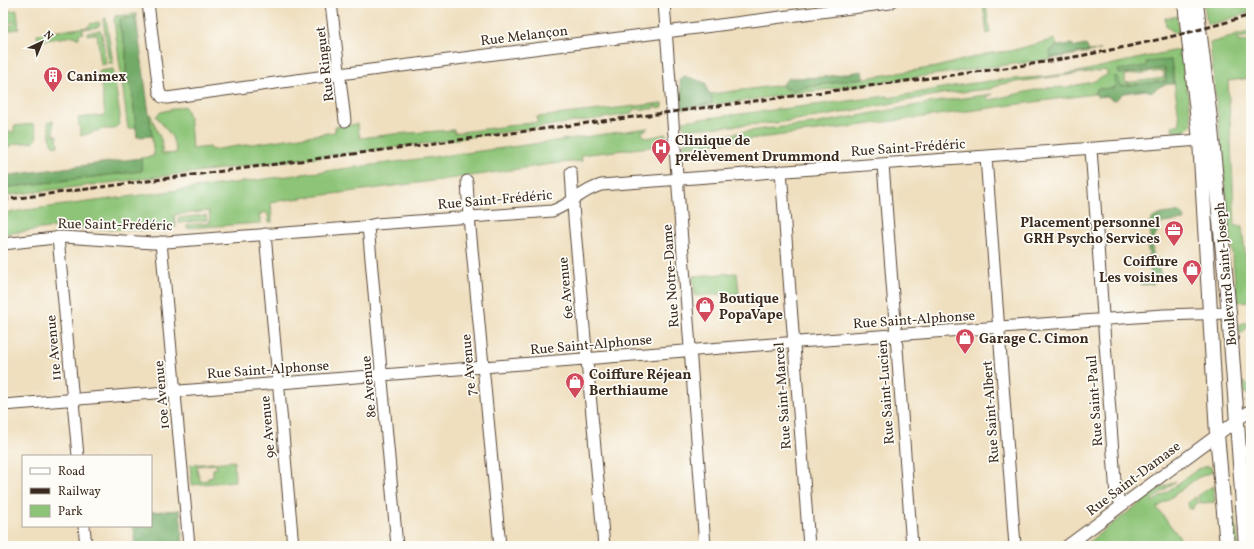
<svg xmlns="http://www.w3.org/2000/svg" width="1254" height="549" font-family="Vollkorn,serif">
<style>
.green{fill:#8dc477;stroke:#64774a;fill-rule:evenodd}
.forest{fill:#72aa68;stroke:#566a43}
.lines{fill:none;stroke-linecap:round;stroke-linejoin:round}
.minor-casing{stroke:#564536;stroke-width:13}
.major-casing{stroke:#564536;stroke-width:16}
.minor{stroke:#fff;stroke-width:11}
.major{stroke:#fff;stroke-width:14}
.rail{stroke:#3b2a1e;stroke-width:3;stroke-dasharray:6 3;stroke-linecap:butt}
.labels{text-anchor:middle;stroke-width:3.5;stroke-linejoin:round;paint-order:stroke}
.street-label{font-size:14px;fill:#3b2a1e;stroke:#fdfcf7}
.poi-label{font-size:14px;font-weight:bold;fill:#3b2a1e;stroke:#fdfcf7;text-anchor:start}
</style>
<rect width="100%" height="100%" fill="#fdfcf7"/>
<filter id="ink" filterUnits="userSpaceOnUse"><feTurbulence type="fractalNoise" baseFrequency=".025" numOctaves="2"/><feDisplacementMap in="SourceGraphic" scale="8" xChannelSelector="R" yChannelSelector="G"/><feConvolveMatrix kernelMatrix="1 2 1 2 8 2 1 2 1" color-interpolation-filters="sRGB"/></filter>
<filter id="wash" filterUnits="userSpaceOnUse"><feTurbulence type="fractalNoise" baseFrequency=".012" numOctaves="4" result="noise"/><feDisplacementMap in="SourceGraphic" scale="16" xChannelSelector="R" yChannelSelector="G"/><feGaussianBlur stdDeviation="0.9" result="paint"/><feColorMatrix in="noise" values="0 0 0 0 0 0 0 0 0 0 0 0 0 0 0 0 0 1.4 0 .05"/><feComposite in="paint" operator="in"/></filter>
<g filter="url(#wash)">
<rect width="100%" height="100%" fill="#efdfbf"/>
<path class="green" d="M987,3L986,5L990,33L987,34L983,4Z
M1204,3H1251V12L1216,23L1207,24Z
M17,10L19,29L5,31L4,27L11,26L15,22L13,21L10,24H4L3,12Z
M136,14V17L120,19L119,25L126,49V75L132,90L136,128L128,129L114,20L115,16Z
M1177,16L1179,31L1175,33L1166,26L1165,18Z
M106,18L113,63H109L103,19Z
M99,22L100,24L98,27L83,29V33L79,34V38H76L75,36L38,41L37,34L88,27L90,24Z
M100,30L102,34L106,64L101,65L97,34L87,35V33Z
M1251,31V36L1238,38L1237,41L1251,42V78L1228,81L1235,226H1241L1242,228L1248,276L1251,280V301L1237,302V299L1210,43Z
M1055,39L1057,46L1050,51L1070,55L1089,51L1101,50L1050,59L683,109L682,108L712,103V97L711,94L782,85L785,89L794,90L801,88L936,67L990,53L1010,51Z
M1181,49L1182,54L1177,55L1178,56H1182L1192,124L1185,131L1173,132L1172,126L1180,124L1171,60L1147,62V66L1119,74L1165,68L1166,81L1119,86L1118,77H1114L1115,88L1097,89L1094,94L849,127L684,147L683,144L688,141L763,129L813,124L935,102L992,94V95L985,97L990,100L1044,88L1067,87L1092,82L1107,75V71L1105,70L1001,84L990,89L941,94L830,115L775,123L690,129L683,127V121L888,96L889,98L953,86L989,81L1052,76L1078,72ZM1164,71V78L1125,83V75Z
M113,69L120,116L119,124L114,129H103L81,136L78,118L105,115L99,71Z
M663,103V107L657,108L656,106H654V109H634L631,114L415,145L3,196V188L141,171V158L154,156L149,114H151L152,119L162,142V154L177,153L172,137L156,116L161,112L184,106C191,113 191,139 192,149L210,147L211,150L335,132V127L357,124L360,138L394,134L454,130V133L538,122L537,117Z
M53,121L54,135H57L58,146H54L51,143L48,122Z
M33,124C36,130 39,136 34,142L14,144L3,150V132H14V126Z
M648,128L641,133L647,138L666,134L667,145L581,155L582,161L551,164L471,176L271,202L272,222H269L268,214L264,212L259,215L261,223L187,228V225L210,223L209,211L174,215L176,227L165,231L57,227L3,234V213L526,145Z
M206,215L207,220L179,223L178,218Z
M737,273L739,293L695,296L693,276Z
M1249,322L1246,329L1240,334L1239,325L1243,323Z
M1243,381L1250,387L1251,386V394L1249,395L1244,393Z
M1251,431V493L1247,435Z
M234,461L235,481L192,485L190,465ZM216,464L217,468L213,469V477L208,478V480L200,481L199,475H198L197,466Z
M1208,466L1212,468V472L1197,478L1157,508L1183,542L1182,543L1175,546H1083L1159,489L1176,481L1152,500L1153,502L1198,469Z
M1213,486L1215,502L1201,503L1198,496L1211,487Z
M1196,497L1199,503H1196V505L1193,506V509H1189L1188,502Z
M1230,507H1232L1239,546H1234Z"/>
<path class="forest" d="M136,17L152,136L137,137L132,90L126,75V49L119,25L120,19Z
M1072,44L1075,47L1086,45L1089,51L1051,58L1050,51L1057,46Z
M1171,60L1174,84C1171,84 1164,84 1161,86C1155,89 1153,94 1146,90L1123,93L1116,100L1111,99L1107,96L1097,97V94H1094L1097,89L1115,88L1114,77L1118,76L1120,86L1166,81L1165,68L1119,74L1118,70L1147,66L1146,62Z
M862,71L863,78L801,88L794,90L785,89L782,85L784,82L789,78L824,77Z
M684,76L706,83L707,90C712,94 712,97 712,103L682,108L680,80Z
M141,158L142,171L3,188V176Z
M1179,212L1185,217L1184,220L1163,223L1159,226L1158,231L1152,242L1153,257L1157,258L1155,268L1159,269L1161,274L1160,278L1154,279V284L1141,285L1142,277H1148L1151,273L1150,269L1142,263L1143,258L1147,257L1149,254C1146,246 1149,242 1150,235C1151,230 1149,227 1150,223C1152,213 1171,213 1179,212Z
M180,510L183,546H135L133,526H151V512Z"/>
</g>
<g filter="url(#ink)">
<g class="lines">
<defs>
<path id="minor" d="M148,3L159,91L162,97L167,98L340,74L890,3
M331,3L345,121
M664,3L705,546
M1091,149L1116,495L1122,505
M986,157L1015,546
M883,164L912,546
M781,171L809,546
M571,172L574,219L604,546
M467,181L469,217L500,546
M368,226L397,546
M265,234L293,546
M58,237L78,456
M161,242L189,546
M3,244L63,237L153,243L363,227L376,224L552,211C570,205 583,190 601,185L1200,140
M3,405L785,343L1163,315L1229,313
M84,526L86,546
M1067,546L1251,410"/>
<path id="major" d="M1185,3L1200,140L1217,434L1227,546
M1196,3L1210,119L1229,313L1246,546"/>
</defs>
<use href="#minor" class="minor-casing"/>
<use href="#major" class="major-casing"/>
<use href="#minor" class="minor"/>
<use href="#major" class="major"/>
<path class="rail" d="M3,200L998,69C1084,57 1168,40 1251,15"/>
</g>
</g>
<defs>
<symbol id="building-pin" viewBox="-11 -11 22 30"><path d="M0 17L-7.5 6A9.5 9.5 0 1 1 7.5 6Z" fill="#d1495b" stroke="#fdfcf7"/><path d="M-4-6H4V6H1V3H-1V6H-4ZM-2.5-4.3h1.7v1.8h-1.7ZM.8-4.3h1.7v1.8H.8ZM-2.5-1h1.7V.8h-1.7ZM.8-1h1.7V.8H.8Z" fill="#fff"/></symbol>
<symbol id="hospital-pin" viewBox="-11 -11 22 30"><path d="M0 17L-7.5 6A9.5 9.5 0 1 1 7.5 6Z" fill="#d1495b" stroke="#fdfcf7"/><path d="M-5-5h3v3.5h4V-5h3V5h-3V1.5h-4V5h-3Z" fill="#fff"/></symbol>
<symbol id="office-pin" viewBox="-11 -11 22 30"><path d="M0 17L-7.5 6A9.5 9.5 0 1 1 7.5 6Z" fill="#d1495b" stroke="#fdfcf7"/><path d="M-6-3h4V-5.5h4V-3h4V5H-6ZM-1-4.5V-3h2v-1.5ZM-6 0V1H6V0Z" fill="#fff"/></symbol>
<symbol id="shop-pin" viewBox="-11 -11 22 30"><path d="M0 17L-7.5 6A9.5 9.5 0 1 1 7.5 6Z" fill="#d1495b" stroke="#fdfcf7"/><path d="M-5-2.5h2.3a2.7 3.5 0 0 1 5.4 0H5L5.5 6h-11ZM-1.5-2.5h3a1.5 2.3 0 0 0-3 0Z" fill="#fff"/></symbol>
</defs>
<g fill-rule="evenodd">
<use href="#building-pin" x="42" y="65" width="22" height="30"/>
<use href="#hospital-pin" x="650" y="137" width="22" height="30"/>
<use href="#office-pin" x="1163" y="219" width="22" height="30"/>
<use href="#shop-pin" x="1181" y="258" width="22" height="30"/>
<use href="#shop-pin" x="694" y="295" width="22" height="30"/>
<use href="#shop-pin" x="954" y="327" width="22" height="30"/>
<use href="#shop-pin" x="564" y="371" width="22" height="30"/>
</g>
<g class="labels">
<g class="street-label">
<text transform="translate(524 35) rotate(-7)" y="5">Rue Melançon</text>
<text transform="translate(324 64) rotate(-97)" y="5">Rue Ringuet</text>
<text transform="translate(908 147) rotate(-4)" y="5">Rue Saint-Frédéric</text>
<text transform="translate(495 199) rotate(-5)" y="5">Rue Saint-Frédéric</text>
<text transform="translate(115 224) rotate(1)" y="5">Rue Saint-Frédéric</text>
<text transform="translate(1225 274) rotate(-95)" y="5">Boulevard Saint-Joseph</text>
<text transform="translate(670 276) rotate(-94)" y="5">Rue Notre-Dame</text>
<text transform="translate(565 288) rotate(-95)" y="5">6e Avenue</text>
<text transform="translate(914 319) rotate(-4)" y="5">Rue Saint-Alphonse</text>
<text transform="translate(591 344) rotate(-5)" y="5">Rue Saint-Alphonse</text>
<text transform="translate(53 348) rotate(-95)" y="5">11e Avenue</text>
<text transform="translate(468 365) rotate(-95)" y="5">7e Avenue</text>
<text transform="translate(268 369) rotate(-4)" y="5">Rue Saint-Alphonse</text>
<text transform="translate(368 387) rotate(-95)" y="5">8e Avenue</text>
<text transform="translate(885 392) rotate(-94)" y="5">Rue Saint-Lucien</text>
<text transform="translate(161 395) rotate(-95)" y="5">10e Avenue</text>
<text transform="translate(782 396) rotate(-94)" y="5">Rue Saint-Marcel</text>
<text transform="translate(1094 401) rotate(-94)" y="5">Rue Saint-Paul</text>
<text transform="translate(990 412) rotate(-94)" y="5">Rue Saint-Albert</text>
<text transform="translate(267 427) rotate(-95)" y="5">9e Avenue</text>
<text transform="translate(1133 478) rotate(-37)" y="5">Rue Saint-Damase</text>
</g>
<g class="poi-label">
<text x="67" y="81">Canimex</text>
<text x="675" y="145">Clinique de<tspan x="675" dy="16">prélèvement Drummond</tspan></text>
<text x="1160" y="227" text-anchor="end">Placement personnel<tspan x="1160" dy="16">GRH Psycho Services</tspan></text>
<text x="1178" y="266" text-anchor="end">Coiffure<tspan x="1178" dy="16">Les voisines</tspan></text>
<text x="719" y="303">Boutique<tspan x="719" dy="16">PopaVape</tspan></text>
<text x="979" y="343">Garage C. Cimon</text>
<text x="589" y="379">Coiffure Réjean<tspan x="589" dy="16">Berthiaume</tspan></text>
</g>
</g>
<rect width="1254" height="549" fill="none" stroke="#fdfcf7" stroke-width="16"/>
<rect x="22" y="455" width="130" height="72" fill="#fdfcf7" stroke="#afa8a0"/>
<rect x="30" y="468" width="20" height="6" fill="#ffffff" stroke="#afa8a0"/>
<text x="58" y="475" font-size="12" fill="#3b2a1e">Road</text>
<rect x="30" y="488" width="20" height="6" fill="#3b2a1e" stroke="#afa8a0"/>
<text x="58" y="495" font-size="12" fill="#3b2a1e">Railway</text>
<rect x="30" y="505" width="20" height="12" fill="#8dc477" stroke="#afa8a0"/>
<text x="58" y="515" font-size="12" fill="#3b2a1e">Park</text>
<g transform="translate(42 42) rotate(44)" stroke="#fdfcf7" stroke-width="3" paint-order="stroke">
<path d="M0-3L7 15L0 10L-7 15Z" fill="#3b2a1e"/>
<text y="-6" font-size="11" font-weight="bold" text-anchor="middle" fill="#3b2a1e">N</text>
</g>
</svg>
